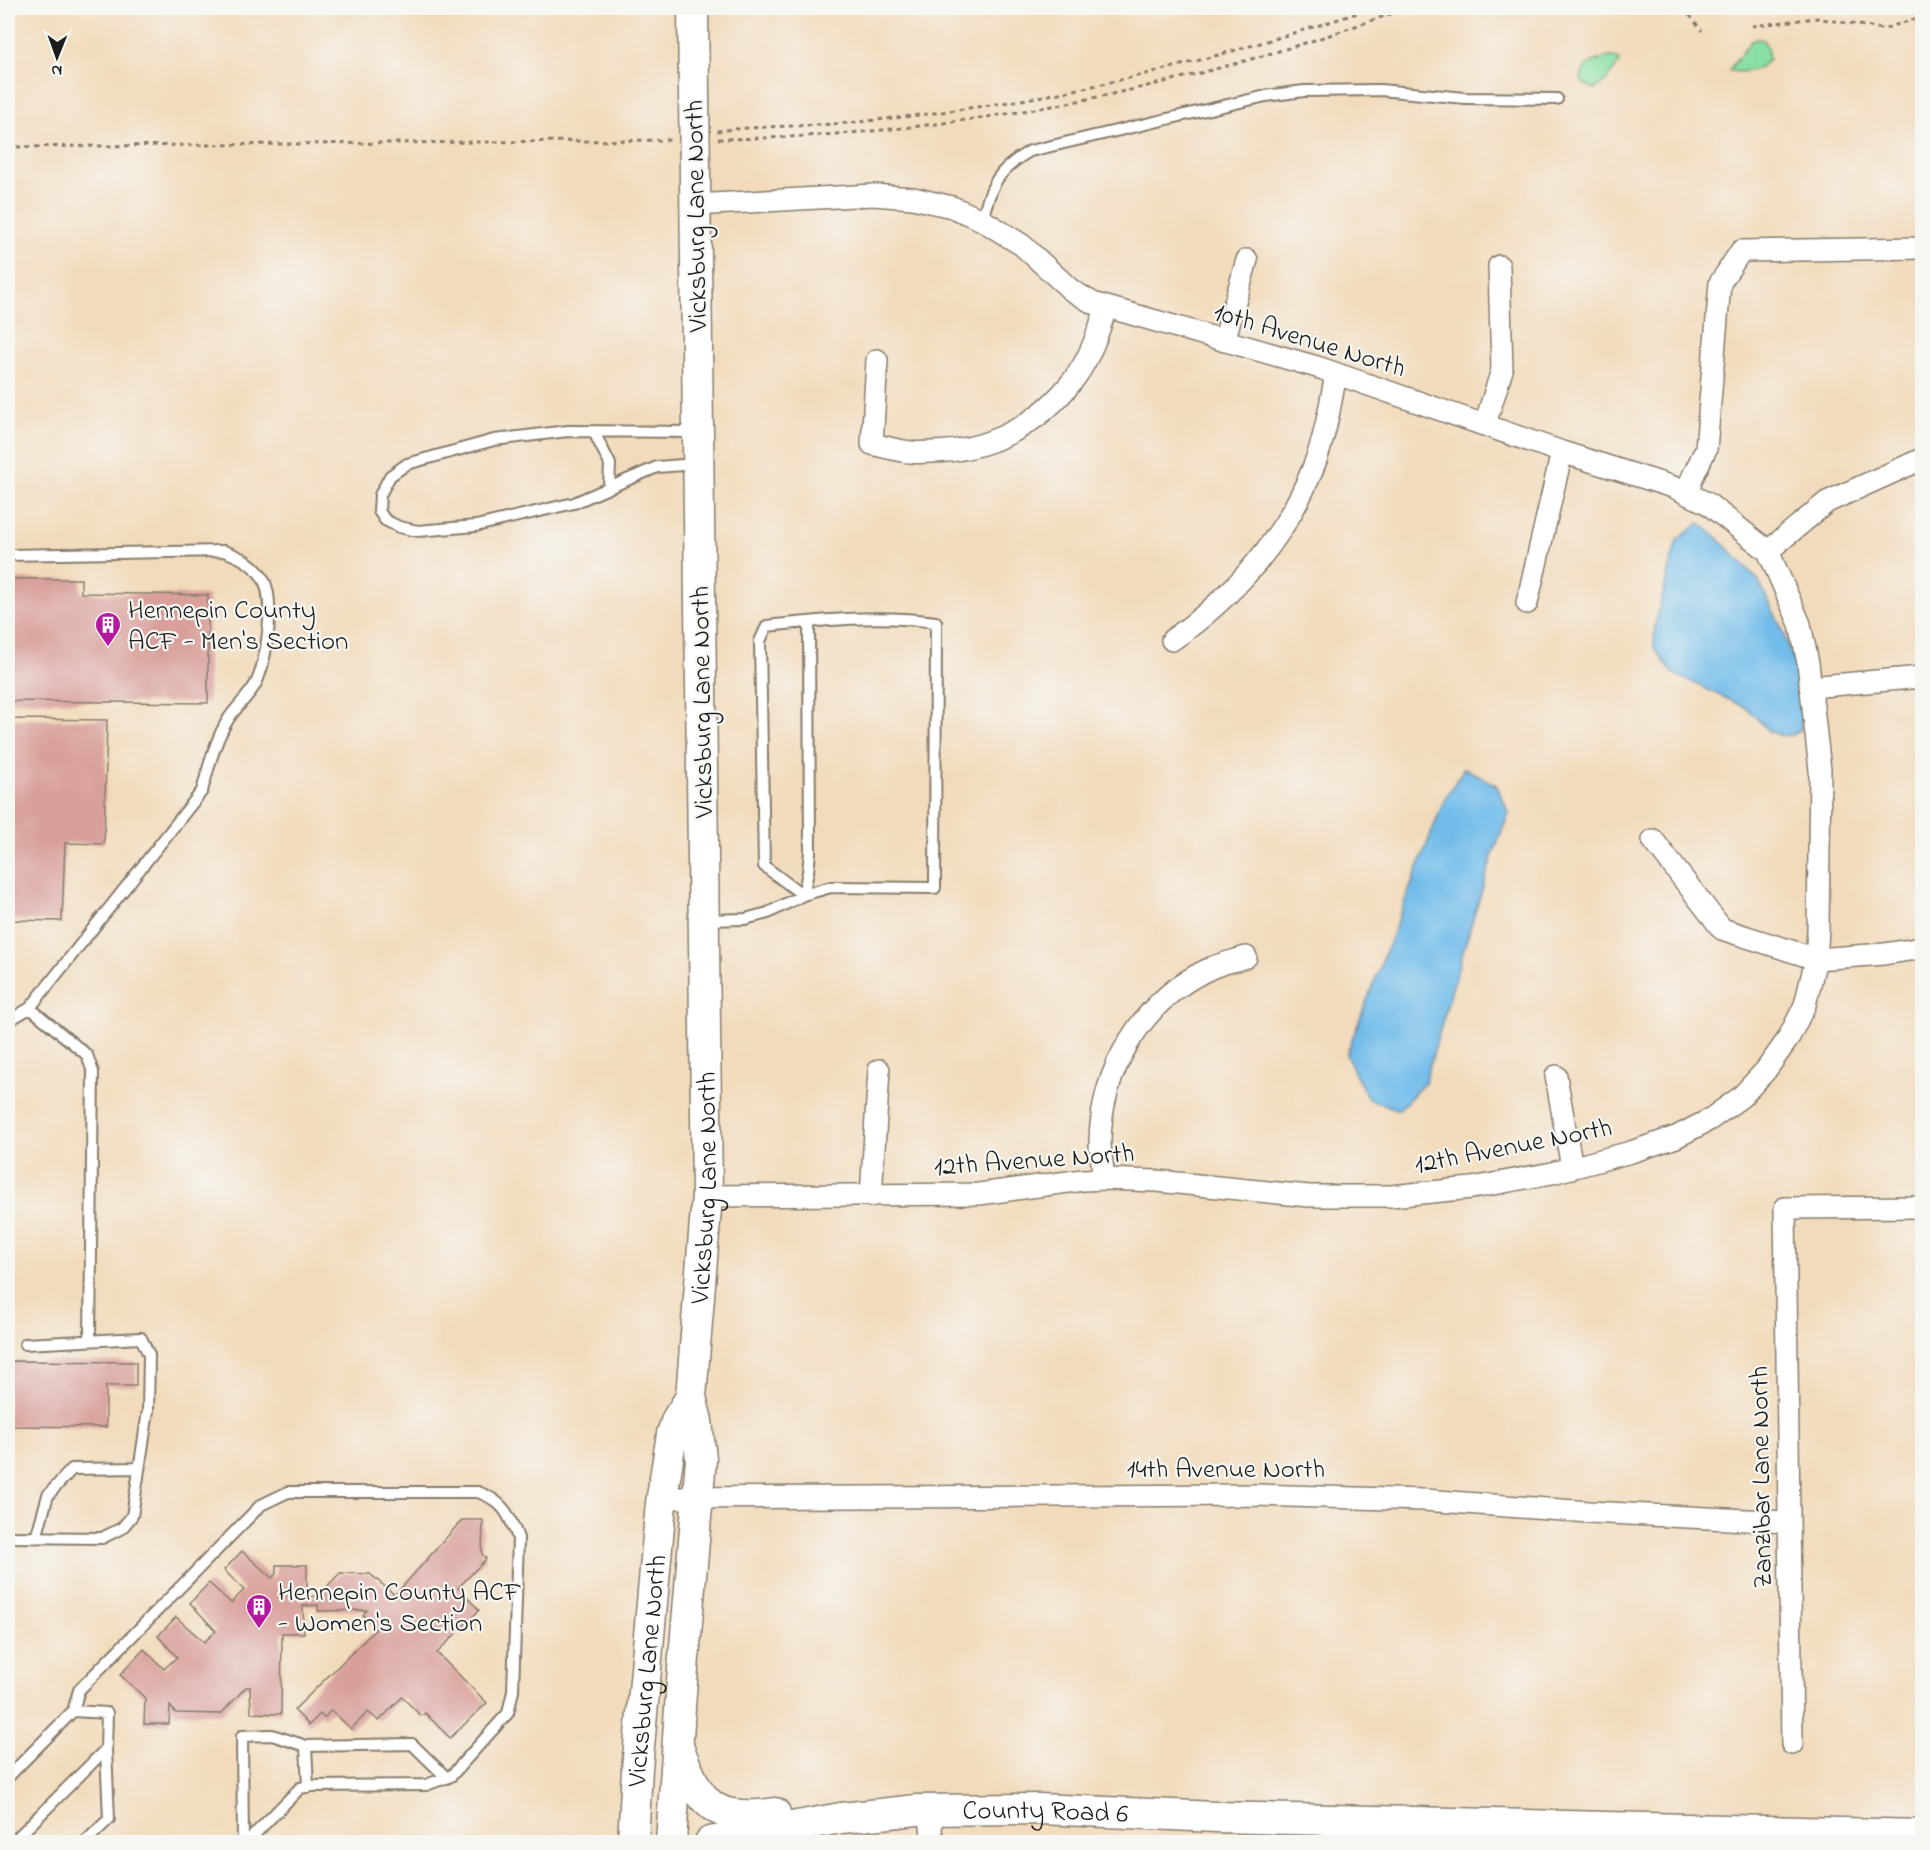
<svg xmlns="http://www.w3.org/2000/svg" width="1930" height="1850" font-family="'Indie Flower',sans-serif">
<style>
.green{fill:#88dfa3;stroke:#527e60;stroke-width:1.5}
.water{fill:#71bcea;stroke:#466c83;stroke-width:1.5}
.building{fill:#d9a09b}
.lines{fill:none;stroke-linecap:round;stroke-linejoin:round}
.service-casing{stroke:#877c6c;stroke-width:14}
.minor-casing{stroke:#877c6c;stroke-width:24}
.secondary-casing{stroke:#877c6c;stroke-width:33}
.path{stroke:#877c6c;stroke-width:3;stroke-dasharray:4.5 4.5;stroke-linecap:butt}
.service{stroke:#fff;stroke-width:10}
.minor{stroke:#fff;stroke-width:21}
.secondary{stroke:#fff;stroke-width:30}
.labels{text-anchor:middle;stroke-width:4.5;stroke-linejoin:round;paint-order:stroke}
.street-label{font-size:27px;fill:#1c1c1c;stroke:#f6f6f2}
.poi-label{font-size:27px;fill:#1c1c1c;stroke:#f6f6f2;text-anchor:start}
</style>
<rect width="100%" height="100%" fill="#f6f6f2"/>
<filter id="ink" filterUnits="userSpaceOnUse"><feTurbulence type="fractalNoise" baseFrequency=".0167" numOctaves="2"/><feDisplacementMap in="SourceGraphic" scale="12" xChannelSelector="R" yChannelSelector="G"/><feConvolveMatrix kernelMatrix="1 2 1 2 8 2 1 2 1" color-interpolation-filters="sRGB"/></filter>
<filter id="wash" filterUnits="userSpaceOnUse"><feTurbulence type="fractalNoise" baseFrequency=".008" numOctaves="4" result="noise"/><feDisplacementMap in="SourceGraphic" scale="24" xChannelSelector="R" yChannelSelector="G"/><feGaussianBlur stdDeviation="1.35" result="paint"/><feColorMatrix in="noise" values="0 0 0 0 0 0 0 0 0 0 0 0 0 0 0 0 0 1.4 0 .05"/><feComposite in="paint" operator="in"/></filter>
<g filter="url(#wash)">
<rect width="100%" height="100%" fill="#f2dbbc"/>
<path class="green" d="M1757,39L1763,40L1767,47L1769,59C1760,71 1744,73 1730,71L1729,70L1751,41Z
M1611,57L1618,58L1620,62L1607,79L1595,89L1584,84L1581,79C1583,62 1596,60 1611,57Z"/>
<path class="water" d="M1700,523L1719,539L1758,580L1783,631L1803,686L1801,730L1792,735L1782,736L1769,731L1747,708L1672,673L1654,648L1655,625L1677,540Z
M1464,768L1496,785L1509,813L1493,854L1460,961L1425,1082L1399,1110L1368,1099L1346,1055L1444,800Z"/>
<g id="blocks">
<path class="building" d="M8,579H81V593L208,595V703L8,701Z
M8,719L107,720L104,844L65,843L62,921L8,920Z
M8,1361L136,1362V1386H106V1427L8,1426Z
M462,1520H483L482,1554L486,1559L458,1588L479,1610L437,1653L487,1703L450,1738L425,1713L421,1716L402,1697L379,1721L368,1712L351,1729L331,1710L324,1718L320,1714L309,1725L294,1710L377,1628L363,1615L367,1610L318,1611V1605L303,1606L304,1633H282L281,1714L251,1713L250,1687H246L221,1714L176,1713L170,1706L169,1724H144L145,1698L120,1675L144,1649L164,1669L177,1657L158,1636L176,1617L204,1642L216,1631L190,1603L209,1583L231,1603L244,1590L224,1570L242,1551L272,1578L276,1574V1565H307V1597L318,1596L340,1573L370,1574L395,1595Z"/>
</g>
</g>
<g filter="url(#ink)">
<use href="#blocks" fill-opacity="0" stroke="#877c6c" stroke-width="1.5"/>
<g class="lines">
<defs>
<path id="service" d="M982,220C991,185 997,170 1030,151L1266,96L1304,91L1380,90L1465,98L1557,99
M594,432L610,464L609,487
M696,464L657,467L574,503L476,526L418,531L399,527L385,520L379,511L380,495L390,476L407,464L494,440L568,431L697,432
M8,555L224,551C240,557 253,563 262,577C276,597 267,664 255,685C248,697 237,706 229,718C215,740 209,766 202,791L30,1008L8,1021
M707,920L745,919L768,913L803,895L831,887L935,888L936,622C879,614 823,620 767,626L760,641L764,866L803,895L808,872L810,852L809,622
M30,1008L87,1055L93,1072L90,1339
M8,1537L102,1538L122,1528L132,1516L148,1411L149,1355L141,1338L25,1344
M36,1538L48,1495L72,1469L139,1468
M306,1746L308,1787
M8,1777L73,1711L79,1690L261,1505L288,1492H478C503,1501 509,1514 518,1538L513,1691L508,1713L451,1776L426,1785L312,1786L300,1788L247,1842
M13,1842L106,1749L107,1713L73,1711
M85,1842L109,1819L106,1749
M243,1842L242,1736L272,1735L306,1746L412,1744L447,1778"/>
<path id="minor" d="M694,205L873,195L913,198L952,207L982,220L1022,245L1071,290L1093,303L1317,367L1562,452L1673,487L1707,503L1768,551L1800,624L1808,663L1820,770L1818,930L1816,959L1805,1005L1788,1039L1766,1070L1741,1097L1709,1120L1676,1137L1631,1152L1552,1173L1472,1188L1391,1196H1309L1157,1181L1104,1179L1083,1180L979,1194L707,1196
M1224,341L1247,260
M877,360L872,444C884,447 896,450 909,452C916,453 924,452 932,452C989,451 1039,425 1074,379C1090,358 1098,333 1106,308
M1485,424L1502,370L1499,266
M1689,495L1691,480L1706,449L1720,283L1741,251L1922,248
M1768,551L1827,502L1922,459
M1527,603L1562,452
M1172,640C1233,597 1285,539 1313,468C1325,438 1330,406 1336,374
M1810,687L1922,677
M1653,840L1722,929L1816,959L1884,954L1922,948
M1556,1076L1572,1168
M1104,1179C1103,1167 1100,1154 1100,1142C1101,1069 1143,999 1211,968C1222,963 1234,961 1246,957
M871,1196L879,1070
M662,1498L1258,1495L1424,1500L1589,1512L1789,1522
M1792,1744L1785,1208L1922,1207
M930,1810L932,1842"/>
<g id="secondary">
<path d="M679,1749C701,1805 712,1822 775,1813"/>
<path id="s1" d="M633,1842L637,1769L661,1503L672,1434L677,1419L691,1397"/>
<path id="s2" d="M671,1842L681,1693L701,1459L697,1421L691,1397L707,1196L693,8"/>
<path id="s3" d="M710,1842L841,1818L880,1814L917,1810L1040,1809L1216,1817L1922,1835"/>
</g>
</defs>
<use href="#service" class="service-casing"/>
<use href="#minor" class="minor-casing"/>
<use href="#secondary" class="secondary-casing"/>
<path class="path" d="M1684,8L1702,31
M1752,26L1816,18L1883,29L1922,17
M717,131C764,125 812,127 858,122C898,118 937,113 976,107C1111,88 1244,50 1373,8
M718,139C916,137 1117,102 1305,43C1340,32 1374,19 1409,8
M8,147L673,140"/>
<use href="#service" class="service"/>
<use href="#minor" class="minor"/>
<use href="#secondary" class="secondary"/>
</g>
</g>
<defs>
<symbol id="building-pin" viewBox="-11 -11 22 30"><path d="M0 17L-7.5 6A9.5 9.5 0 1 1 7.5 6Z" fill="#b5179e" stroke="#f6f6f2"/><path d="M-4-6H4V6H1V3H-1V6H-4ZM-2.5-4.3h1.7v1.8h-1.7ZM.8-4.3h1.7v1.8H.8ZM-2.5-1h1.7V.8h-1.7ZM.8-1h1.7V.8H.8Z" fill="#fff"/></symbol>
</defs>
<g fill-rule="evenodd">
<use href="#building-pin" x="93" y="610" width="30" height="40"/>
<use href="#building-pin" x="244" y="1592" width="30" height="40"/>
</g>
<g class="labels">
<g class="street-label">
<text transform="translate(695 216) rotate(-91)" y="9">Vicksburg Lane North</text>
<text transform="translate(1310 339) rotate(17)" y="9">10th Avenue North</text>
<text transform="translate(701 702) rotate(-91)" y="9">Vicksburg Lane North</text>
<text transform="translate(1513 1145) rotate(-11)" y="9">12th Avenue North</text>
<text transform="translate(1034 1159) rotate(-4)" y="9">12th Avenue North</text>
<text dy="9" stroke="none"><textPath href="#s2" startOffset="657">Vicksburg Lane North</textPath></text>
<text x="1226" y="1477">14th Avenue North</text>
<text transform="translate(1760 1477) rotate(-91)" y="9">Zanzibar Lane North</text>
<text dy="9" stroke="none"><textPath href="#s1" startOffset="172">Vicksburg Lane North</textPath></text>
<text dy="9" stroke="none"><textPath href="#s3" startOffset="338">County Road 6</textPath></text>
</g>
<g class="poi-label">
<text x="128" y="618">Hennepin County<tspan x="128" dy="31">ACF - Men's Section</tspan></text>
<text x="278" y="1600">Hennepin County ACF<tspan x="278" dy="31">- Women's Section</tspan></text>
</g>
</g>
<rect width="1930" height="1850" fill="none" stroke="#f6f6f2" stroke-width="30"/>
<g transform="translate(57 57) rotate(181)" stroke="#f6f6f2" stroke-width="4.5" paint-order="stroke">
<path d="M0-4.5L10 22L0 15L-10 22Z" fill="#1c1c1c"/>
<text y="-9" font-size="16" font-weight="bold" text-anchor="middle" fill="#1c1c1c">N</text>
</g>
</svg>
